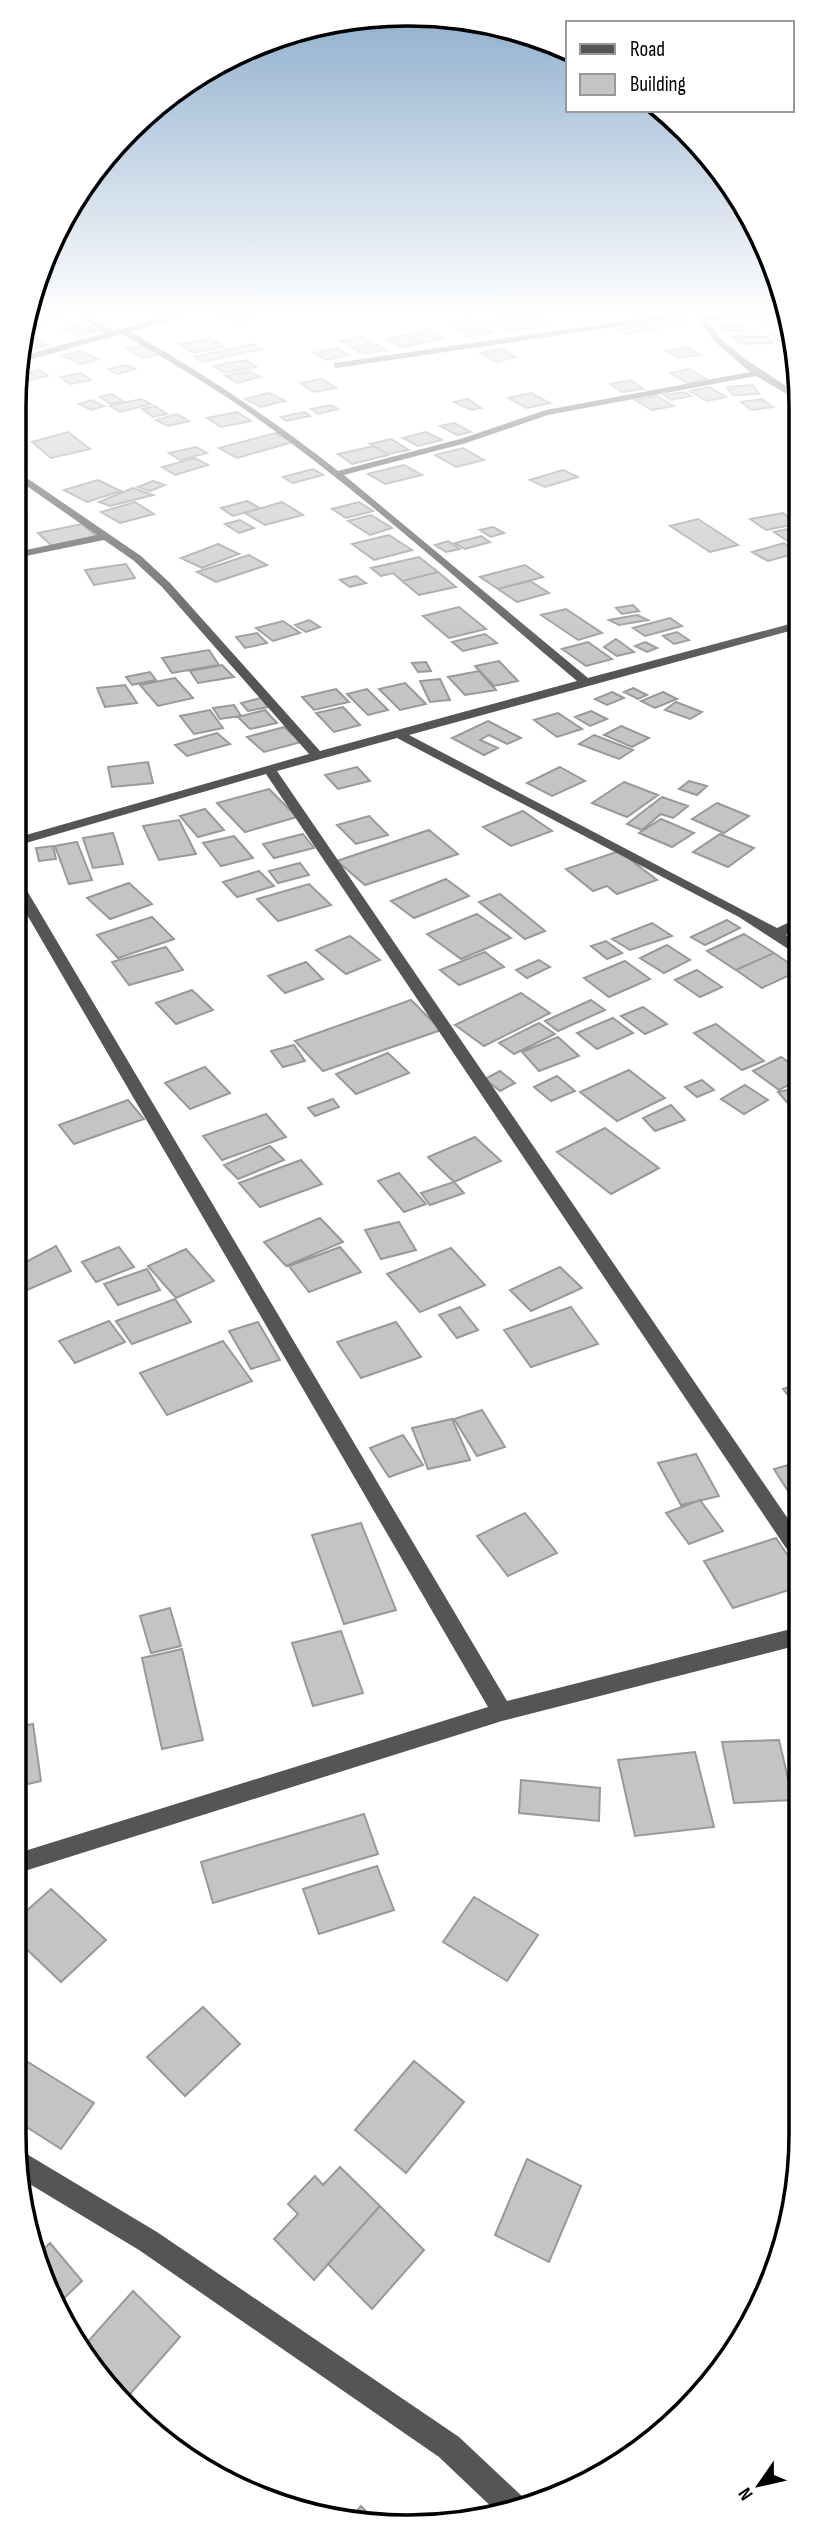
<svg xmlns="http://www.w3.org/2000/svg" width="815" height="2541" font-family="'Sofia Sans Condensed',sans-serif">
<style>
.building{fill:#c4c4c4;stroke:#999;stroke-width:2}
.lines{fill:none;stroke-linecap:round;stroke-linejoin:round}
.minor{fill:#555;fill-rule:evenodd}
.rim{fill:none;stroke:#000;stroke-width:3.5}
</style>
<rect width="100%" height="100%" fill="#fff"/>
<path class="building" d="M60,313L67,316L32,324L25,321Z
M227,313H241L255,318L238,323L218,315Z
M529,314L549,324L530,328L510,318Z
M777,315L788,323L774,326L760,318Z
M510,318L530,328L511,332L491,322Z
M683,318L688,323L661,326L655,321Z
M468,319L491,332L472,336L449,323Z
M648,323L657,328L626,334L617,329Z
M82,325L96,331L78,336L64,329Z
M723,325L743,326V331L723,330Z
M428,330L444,339L426,342L410,333Z
M789,334L793,341L779,342L773,335Z
M406,335L423,343L403,347L387,339Z
M733,336L767,337L772,343L740,344Z
M361,337L386,350L364,354L340,341Z
M210,338L223,347L193,353L180,344Z
M36,339L48,345L25,351L22,349V342Z
M254,344L262,349L202,362L194,357Z
M142,345L159,354L143,358L127,348Z
M687,347L700,355L678,358L666,351Z
M336,348L348,355L326,360L314,353Z
M501,349L516,357L496,362L481,353Z
M80,351L99,359L80,364L62,356Z
M246,360L256,367L225,373L214,366Z
M126,365L135,369L117,374L108,369Z
M689,369L707,379L688,383L670,373Z
M39,370L48,376L26,381L21,378V374Z
M249,371L261,377L237,383L226,376Z
M81,373L91,380L70,384L60,377Z
M322,379L336,388L314,392L300,383Z
M631,380L643,389L622,392L610,384Z
M753,385L759,394L733,395L727,387Z
M709,387L726,397L707,401L690,391Z
M684,392L691,396L671,400L664,395Z
M269,393L285,401L261,407L245,399Z
M531,393L550,403L527,408L508,398Z
M112,394L123,401L111,404L100,397Z
M657,396L674,406L652,410L635,400Z
M141,399L151,404L120,412L110,406Z
M468,399L481,408L472,410L454,402Z
M762,399L773,407L751,410L741,402Z
M91,400L104,406L91,410L79,404Z
M331,405L338,409L318,414L311,409Z
M155,406L167,414L153,417L142,409Z
M237,412L251,421L221,427L207,418Z
M305,412L310,416L286,421L281,417Z
M177,414L189,421L168,426L156,420Z
M454,423L471,432L457,435L440,426Z
M68,432L90,449L51,458L32,442Z
M426,432L442,440L418,446L403,438Z
M276,433L293,442L237,458L219,448Z
M391,439L409,450L388,454L370,444Z
M374,446L388,455L352,464L338,454Z
M196,447L207,453L180,460L169,453Z
M463,448L484,460L456,467L435,455Z
M195,458L208,465L175,475L162,467Z
M404,465L422,475L385,484L368,474Z
M313,469L323,475L293,483L283,477Z
M563,470L578,477L545,487L530,480Z
M98,480L121,491L87,502L64,490Z
M153,481L165,485L150,491L138,487Z
M133,488L153,495L110,506L99,502Z
M247,501L260,508L233,516L221,508Z
M135,502L154,514L120,523L101,512Z
M282,502L303,515L265,525L245,513Z
M359,502L373,511L346,518L332,509Z
M783,513L797,524L766,530L750,519Z
M371,515L392,528L370,535L348,521Z
M698,519L738,545L710,552L670,526Z
M240,520L254,528L239,533L225,524Z
M82,524L96,536L52,546L38,533Z
M493,527L504,533L491,537L480,530Z
M797,527V543L792,544L774,532Z
M389,535L412,550L374,560L352,544Z
M481,536L490,542L465,549L455,543Z
M448,541L460,549L446,552L435,545Z
M784,543L797,553L768,561L752,552Z
M218,544L239,554L202,568L181,558Z
M249,555L267,565L216,582L197,572Z
M419,557L438,572L402,581L393,573L381,576L371,568Z
M126,564L135,578L94,585L85,570Z
M525,565L543,577L498,589L480,577Z
M438,572L456,587L419,595L402,581Z
M356,576L366,583L350,587L340,580Z
M530,581L549,593L517,602L498,589Z
M633,605L639,611L622,614L616,608Z
M459,607L486,629L449,638L423,616Z
M566,609L602,633L578,640L541,615Z
M637,615L648,620L619,625L609,620Z
M670,618L682,626L645,636L633,628Z
M309,620L320,627L306,632L295,625Z
M283,621L300,633L273,641L256,628Z
M677,632L689,640L674,644L663,636Z
M257,633L267,643L245,648L236,637Z
M485,634L497,643L463,651L452,642Z
M616,639L634,652L617,656L604,647Z
M588,642L612,659L586,666L562,649Z
M645,642L657,648L647,652L635,646Z
M209,650L219,665L172,673L162,658Z
M499,661L518,681L494,686L475,666Z
M426,662L431,671L418,672L412,663Z
M222,665L234,677L198,683L190,671Z
M479,671L496,690L465,695L448,677Z
M150,672L156,680L132,685L126,677Z
M175,678L193,698L158,706L140,685Z
M440,679L450,700L430,702L420,681Z
M405,683L426,704L400,710L379,689Z
M125,685L137,703L105,707L97,688Z
M633,688L647,695L638,699L624,692Z
M336,689L349,702L314,710L302,697Z
M367,689L388,710L368,715L347,694Z
M612,692L624,698L607,705L595,699Z
M663,692L677,699L655,708L641,701Z
M261,698L268,707L248,711L241,703Z
M676,702L702,712L690,719L665,710Z
M234,705L241,716L220,719L213,708Z
M343,707L360,725L334,732L316,713Z
M210,710L223,728L194,734L180,716Z
M265,710L277,723L250,729L238,717Z
M591,711L607,719L590,726L575,717Z
M558,713L582,729L557,737L534,720Z
M488,721L521,738L507,744L489,735L480,740L498,748L484,755L452,738Z
M621,726L649,738L632,747L604,735Z
M284,727L301,742L264,752L247,737Z
M217,733L230,744L187,756L175,745Z
M594,735L633,750L619,759L579,744Z
M148,762L153,783L112,787L108,767Z
M357,767L370,781L338,789L325,775Z
M560,767L585,781L552,796L527,783Z
M689,781L707,786L697,795L679,789Z
M624,782L658,795L627,817L592,803Z
M269,789L297,817L245,832L217,803Z
M662,797L688,806L673,818L661,814L642,830L627,824Z
M717,803L749,816L724,833L692,819Z
M205,809L224,830L198,837L180,816Z
M523,811L552,831L511,846L483,827Z
M369,816L388,835L356,844L337,825Z
M661,819L694,833L672,847L639,833Z
M179,820L196,854L159,860L143,826Z
M429,830L458,854L365,885L337,861Z
M113,833L123,864L93,868L83,838Z
M303,834L314,848L274,858L263,844Z
M720,834L754,848L728,867L693,852Z
M234,836L253,858L221,866L203,843Z
M77,842L92,880L69,884L55,846Z
M53,846L56,859L39,861L36,848Z
M619,851L657,880L617,894L607,886L593,891L566,869Z
M300,863L309,875L278,883L269,871Z
M259,871L274,886L237,897L223,882Z
M446,879L469,896L414,918L391,901Z
M129,883L152,904L110,919L87,898Z
M309,884L331,905L278,921L257,899Z
M500,894L545,931L525,939L479,902Z
M477,914L511,938L461,959L427,934Z
M152,917L174,939L118,958L97,935Z
M727,920L740,928L705,945L691,937Z
M652,923L672,936L630,950L612,939Z
M744,934L774,953L736,970L707,951Z
M350,936L380,960L346,974L316,950Z
M606,941L622,953L607,959L591,946Z
M667,945L690,960L664,973L640,958Z
M166,947L183,970L129,985L112,962Z
M485,952L504,967L459,985L440,970Z
M774,953L796,968V972L762,988L736,970Z
M539,960L550,967L527,978L516,970Z
M625,961L650,979L609,997L584,978Z
M306,962L323,979L285,993L268,976Z
M697,970L722,987L700,997L675,980Z
M192,990L213,1010L176,1024L156,1003Z
M521,993L550,1013L484,1046L455,1025Z
M411,1000L441,1030L323,1071L295,1041Z
M591,1000L605,1010L558,1031L545,1021Z
M643,1007L667,1024L645,1034L621,1016Z
M613,1018L633,1033L597,1049L577,1033Z
M539,1023L555,1034L514,1054L499,1043Z
M716,1024L764,1061L742,1070L694,1033Z
M558,1037L579,1056L539,1071L522,1052Z
M294,1045L305,1061L283,1067L271,1051Z
M388,1053L409,1073L356,1094L336,1074Z
M781,1057L796,1067V1081L779,1090L753,1071Z
M205,1067L230,1093L190,1109L165,1083Z
M629,1070L665,1098L617,1121L580,1092Z
M500,1071L515,1083L500,1091L485,1079Z
M557,1076L575,1091L551,1101L534,1087Z
M702,1080L714,1090L697,1097L685,1087Z
M745,1085L768,1100L744,1114L721,1099Z
M796,1088V1108L793,1109L778,1092Z
M333,1099L339,1107L315,1116L308,1108Z
M128,1100L144,1119L74,1144L59,1125Z
M671,1105L685,1120L655,1131L643,1118Z
M266,1114L286,1137L222,1160L203,1136Z
M605,1128L659,1168L611,1194L557,1152Z
M475,1137L501,1161L454,1182L428,1157Z
M270,1146L284,1160L238,1179L224,1165Z
M301,1160L322,1184L260,1207L239,1183Z
M399,1173L426,1204L404,1212L378,1181Z
M454,1182L464,1193L430,1205L421,1193Z
M320,1218L343,1242L286,1266L264,1242Z
M399,1222L416,1250L381,1259L365,1230Z
M56,1246L71,1271L20,1293L18,1266Z
M119,1247L134,1267L96,1282L82,1262Z
M340,1247L361,1272L309,1292L289,1266Z
M451,1248L485,1285L420,1312L387,1274Z
M186,1249L214,1281L176,1298L148,1266Z
M560,1267L582,1288L531,1311L510,1290Z
M147,1269L160,1290L118,1305L104,1284Z
M175,1299L191,1322L132,1344L116,1321Z
M460,1307L478,1330L457,1338L439,1315Z
M571,1307L598,1344L531,1367L504,1330Z
M109,1321L125,1342L75,1363L59,1341Z
M258,1322L280,1360L251,1369L229,1331Z
M396,1322L421,1357L361,1378L337,1342Z
M223,1341L252,1381L167,1415L140,1373Z
M795,1385V1404L783,1389Z
M482,1410L505,1447L477,1456L454,1419Z
M452,1419L470,1460L428,1469L412,1428Z
M403,1435L423,1465L389,1477L370,1448Z
M696,1454L719,1496L681,1505L658,1463Z
M795,1463V1502L774,1469Z
M700,1500L723,1531L689,1544L666,1513Z
M525,1513L557,1553L508,1576L477,1536Z
M361,1523L396,1610L344,1624L312,1535Z
M776,1538L795,1566V1588L733,1608L704,1561Z
M170,1608L181,1646L151,1653L140,1616Z
M341,1631L363,1693L313,1706L292,1643Z
M182,1649L203,1740L162,1749L142,1658Z
M33,1724L41,1781L15,1787L16,1727Z
M779,1740L793,1800L734,1803L722,1742Z
M695,1752L714,1827L635,1836L618,1760Z
M521,1780L600,1788L599,1821L519,1813Z
M364,1814L378,1854L213,1903L201,1862Z
M377,1866L394,1910L319,1934L303,1889Z
M51,1889L106,1940L61,1982L15,1938V1921Z
M474,1897L538,1935L507,1981L443,1942Z
M203,2007L240,2044L185,2096L147,2057Z
M15,2054L94,2103L61,2149L14,2119Z
M414,2061L464,2102L406,2173L355,2130Z
M527,2159L581,2186L549,2262L495,2235Z
M340,2167L380,2206L314,2280L274,2239L298,2214L288,2204L315,2176L323,2185Z
M380,2206L424,2250L372,2309L328,2264Z
M50,2243L82,2281L57,2305L44,2284L38,2254Z
M133,2291L180,2337L123,2402L112,2393L83,2347Z
M361,2506L376,2522L357,2524L348,2521Z"/>
<g class="lines">
<path class="minor" d="M73,313H82L113,331L181,313H193L131,332C203,373 272,419 338,471L460,439L546,410L750,372L714,341L695,315L337,368L334,367V363L679,313H702L704,316L783,313L707,321L720,338L745,359L797,393V400L756,376L548,415L466,443L344,475L588,678L797,622V629L409,735L777,928L796,919V929L786,935L796,943V954L739,917L397,738L277,771L795,1529V1553L788,1551L266,774L19,845V837L309,754L162,587L133,560L104,540L21,557V551L97,535L21,482V474L141,556L170,583L320,751L577,681C467,589 362,491 244,409C205,382 164,358 122,334L22,362V356L105,333Z
M19,885L26,889L507,1701L795,1628V1646L502,1721L15,1874V1854L488,1707L19,901Z
M20,2150L157,2232L459,2437L526,2500L529,2505L509,2514H499L439,2457L139,2250L23,2180L17,2151Z"/>
</g>
<linearGradient id="sky" x2="0" y2="1"><stop stop-color="#8cadcc"/><stop offset="0.47" stop-color="#fff"/><stop offset="1" stop-color="#fff" stop-opacity="0"/></linearGradient>
<rect width="815" height="668" fill="url(#sky)"/>
<path d="M0 0H815V2541H0ZM407 26H408A381 381 0 0 1 789 407V2134A381 381 0 0 1 408 2515H407A381 381 0 0 1 26 2134V407A381 381 0 0 1 407 26Z" fill="#fff" fill-rule="evenodd"/>
<path class="rim" d="M407 26H408A381 381 0 0 1 789 407V2134A381 381 0 0 1 408 2515H407A381 381 0 0 1 26 2134V407A381 381 0 0 1 407 26Z"/>
<rect x="566" y="21" width="228" height="91" fill="#ffffff" stroke="#999999" stroke-width="2"/>
<rect x="580" y="44" width="35" height="10" fill="#555555" stroke="#999999" stroke-width="2"/>
<text x="630" y="56" font-size="21" fill="#000000">Road</text>
<rect x="580" y="74" width="35" height="21" fill="#c4c4c4" stroke="#999999" stroke-width="2"/>
<text x="630" y="91" font-size="21" fill="#000000">Building</text>
<g transform="translate(759 2485) rotate(236)" stroke="#ffffff" stroke-width="5" paint-order="stroke">
<path d="M0-5L12 26L0 18L-12 26Z" fill="#000000"/>
<text y="-10" font-size="19" font-weight="bold" text-anchor="middle" fill="#000000">N</text>
</g>
</svg>
